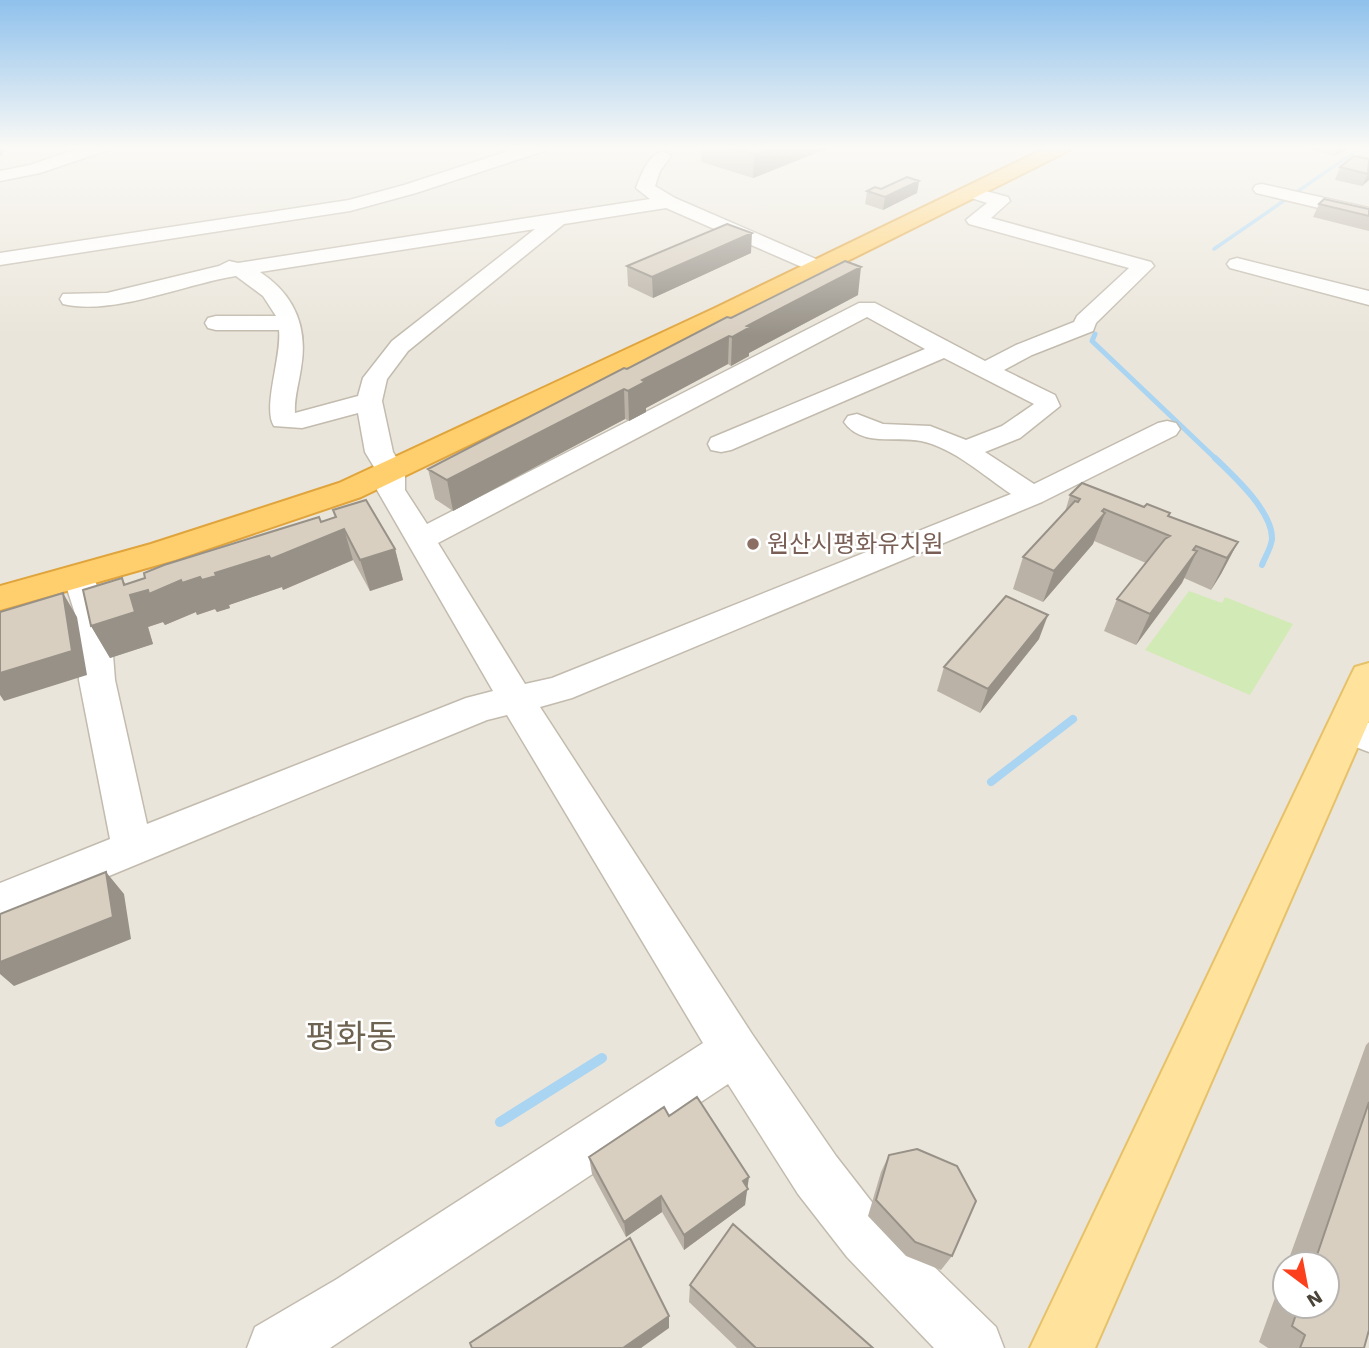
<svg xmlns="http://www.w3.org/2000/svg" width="1369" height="1348" font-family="'Work Sans','Noto Sans KR',sans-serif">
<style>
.residential{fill:#eae5da;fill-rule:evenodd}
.green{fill:#d2eab5}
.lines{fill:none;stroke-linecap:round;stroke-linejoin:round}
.stream-far4{stroke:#a9d4f2;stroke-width:3.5}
.stream-far3{stroke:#a9d4f2;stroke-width:5}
.stream-far2{stroke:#a9d4f2;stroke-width:6}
.stream-far1{stroke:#a9d4f2;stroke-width:8}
.stream{stroke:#a9d4f2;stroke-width:10}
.minor-casing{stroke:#c2bbae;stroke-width:3}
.major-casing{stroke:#e6c16a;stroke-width:4}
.highway-casing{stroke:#e0a43c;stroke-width:4}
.minor{fill:#fff;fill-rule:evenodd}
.major{fill:#ffe39c;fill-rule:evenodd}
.highway{fill:#ffcf6e;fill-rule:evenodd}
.wall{fill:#bab2a6}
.shaded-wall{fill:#979187}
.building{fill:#d8cfc1;stroke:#979187;stroke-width:2}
.education-dot{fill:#8d6e63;stroke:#fff;stroke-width:2.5}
.labels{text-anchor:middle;stroke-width:5;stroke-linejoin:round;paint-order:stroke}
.education-label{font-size:24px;fill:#785e54;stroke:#fff;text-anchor:start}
.near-quarter-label{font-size:33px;fill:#6e6250;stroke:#fff}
</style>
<rect width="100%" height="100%" fill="#f6f3ec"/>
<path class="residential" d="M0,147H1369V1348H0ZM1285,1264H1327V1306H1285Z"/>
<path class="green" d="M1189,591L1222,603L1225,597L1293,624L1250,695L1145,650Z"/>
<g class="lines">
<path class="stream-far4" d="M1214,249L1362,147"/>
<path class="stream-far3" d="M1095,334L1092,341L1217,460"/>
<path class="stream-far2" d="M1215,458C1234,476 1273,512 1272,539C1271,548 1265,557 1262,565"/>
<path class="stream-far1" d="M991,782L1073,719"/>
<path class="stream" d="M500,1122L602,1058"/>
<defs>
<path id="minor" d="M83,147H107L105,151L40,173L0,181V171L30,165Z
M521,147H546L544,151L416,193L350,211L0,265V253L349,200L404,185Z
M663,151L671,156L660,171L655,186L675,198L825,263L828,267L825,271H811L666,208L564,224L408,351L387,379L382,401L393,452L405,472V490L427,524L859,303H875L985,361L1016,345L1074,322L1077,316L1129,268L969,224L966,220L987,203L965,196L962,192L965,188L971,187L1008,197L1010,201L991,218L1151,262L1154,266L1096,323L1093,331L1032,355L1004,370L1055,395L1060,406L1020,438L985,452L1034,484L1158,423L1167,421L1176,423L1180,429L1176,435L1042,502L572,698L540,707L752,1034L836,1156L885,1219L996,1327L1004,1348H934L847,1257L798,1194L728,1084L330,1348H247L255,1327L337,1279L703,1043L507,715L487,720L0,921V883L110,839L79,680L76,617L63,576L68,569L79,566L90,569L110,617L115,680L147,824L466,698L493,691L377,490V472L365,452L358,413L302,428L274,426C262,408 282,356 279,330H216L208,328L205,323L208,318L216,316H276L263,296L236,276C184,284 114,316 63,304L60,299L63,294L107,293L219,266L229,261L238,263L650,199L636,188C641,175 648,155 663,151ZM535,229L392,341L363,378L358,396L295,413C294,398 299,383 301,368C308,328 295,295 260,272ZM867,317L925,349L711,438L708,444L711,450L721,452L731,450L944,358L1034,404L1002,426L966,440L930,426L883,424L857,414L848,416L844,422C861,447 896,436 921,441C954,448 984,476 1011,494L552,678L525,684L438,543Z
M1262,184L1369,208V220L1256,193L1253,189L1256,185Z
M1237,258L1369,291V305L1230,268L1227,264L1230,260Z
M1345,714L1369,723V752L1332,738L1327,728L1332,718Z"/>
<path id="major" d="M1369,663V721L1095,1348H1030L1350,677L1355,667Z"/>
<path id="highway" d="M1048,147H1071L1068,151L733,318L361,497L175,560L0,610V586L151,544L339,483L715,308Z"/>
</defs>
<use href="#minor" class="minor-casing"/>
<use href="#major" class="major-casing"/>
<use href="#highway" class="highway-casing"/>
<use href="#minor" class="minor"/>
<use href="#major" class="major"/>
<use href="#highway" class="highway"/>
</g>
<path class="wall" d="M702,147H831L753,178L701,162Z
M1298,147H1348L1346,150L1334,156Z
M1369,159V180L1362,186L1335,180L1340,167Z
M919,181L917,193L883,210L865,204L867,191Z
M1319,204L1369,209V231L1313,217Z
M751,253L653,298L628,286L627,266Z
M858,295L749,353V356L731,366L728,364L646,408V412L629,421L625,419L453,511L435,499L428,469L731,318Z
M1070,495L1144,507L1170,513L1169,517L1238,542L1221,574L1211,590L1184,578L1136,645L1104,631L1117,599L1146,563L1094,541L1093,544L1043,602L1013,589L1023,557L1065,512Z
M333,510L395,549L403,580L370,591L353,560L283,590L282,587L229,605L230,608L217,612L215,609L197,615L196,612L165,625L163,622L148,627L153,644L110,658L91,626L126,585L335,517Z
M1039,639L980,713L937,691L944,667Z
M1369,1042V1330L1364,1348H1268L1259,1342L1285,1270V1306H1327V1264H1287L1366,1045Z
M669,1116L747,1188L745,1205L684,1250L662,1212L626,1237L592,1174L589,1157Z
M889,1155L952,1256L941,1270L906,1256L868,1216L881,1172Z
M690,1285L873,1348H737L689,1302Z"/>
<path class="shaded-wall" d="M0,147H2L4,150L2,156H0Z
M773,147H831L753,178L754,154Z
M1339,147H1348L1346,150L1334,156Z
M1369,173V180L1362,186L1368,174Z
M919,181L917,193L883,210L885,197Z
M752,233L751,253L653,298L652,277Z
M861,267L858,295L749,353V356L731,366L732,337L747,326Z
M729,336L728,364L646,408V412L629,421L628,391L642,380Z
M624,389L625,419L453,511L447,480Z
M1104,509L1101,517L1105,513L1093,544L1043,602L1054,571Z
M344,529L353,560L283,590L282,587L229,605L230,608L217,612L215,609L197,615L196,612L165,625L163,622L148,627L153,644L110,658L91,626L124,585L122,578L131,595L181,580L215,573Z
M1238,542L1221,574L1211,590L1227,558Z
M1196,546L1186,565L1197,551L1182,583L1136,645L1150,614Z
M395,549L403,580L370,591L360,560Z
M63,593L77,617L87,675L4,701L0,695V673Z
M1048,615L1039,639L980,713L988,689Z
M106,872L124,894L131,939L14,986L0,974V962Z
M749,1177L745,1205L684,1250V1235L743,1181Z
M661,1196L662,1212L626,1237L624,1222Z
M669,1316V1328L641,1348H623Z"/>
<path class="building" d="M730,147H773L754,154Z
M1354,156L1369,159L1368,174L1340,167Z
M907,177L919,181L885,197L867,191L875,187L881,189Z
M1324,199L1369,209V216L1319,204Z
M727,224L752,233L652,277L627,266Z
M845,261L861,267L747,326L750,327L732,337L729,336L642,380L645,382L628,391L624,389L447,480L428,469L624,368L627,369L727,317L731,318Z
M1082,483L1144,507L1147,504L1170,513L1168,516L1238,542L1227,558L1196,546L1193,550L1197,551L1150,614L1117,599L1165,539L1170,536L1104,509L1102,511L1105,513L1054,571L1023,557L1075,501L1078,502L1080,499L1070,495Z
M366,500L395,549L360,560L344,529L271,559L269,556L215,573L216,576L202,580L200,577L182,583L181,580L149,594L148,590L130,595L135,612L91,626L83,590L122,578L124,585L145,578L144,573L164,565L319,517L321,522L336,517L333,510Z
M63,593L72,651L0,673V612Z
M1006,596L1048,615L988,689L944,667Z
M106,872L113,917L0,962V914Z
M697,1097L749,1177L743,1181L748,1189L684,1235L661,1196L624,1222L589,1157L664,1107L669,1116Z
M1369,1102V1330L1364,1348H1300L1305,1335L1292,1326L1299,1306H1327V1264H1314Z
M917,1149L957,1166L976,1201L952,1256L915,1242L876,1200L889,1155Z
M733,1224L873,1348H756L690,1285Z
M630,1238L669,1316L623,1348H472L470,1343Z"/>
<linearGradient id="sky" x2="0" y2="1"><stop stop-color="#8fc1ec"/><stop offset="0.44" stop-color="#fbfaf6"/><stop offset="1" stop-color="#fbfaf6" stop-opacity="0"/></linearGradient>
<rect width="1369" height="336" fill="url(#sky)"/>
<circle class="education-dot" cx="753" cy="544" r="7"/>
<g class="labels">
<g class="education-label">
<text x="767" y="552">원산시평화유치원</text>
</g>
<g class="near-quarter-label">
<text x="351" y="1048">평화동</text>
</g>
</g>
<g transform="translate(1306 1285) rotate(148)"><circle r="33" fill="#ffffff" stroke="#b7b4b0" stroke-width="2"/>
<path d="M0-5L12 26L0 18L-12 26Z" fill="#fc3f1d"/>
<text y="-10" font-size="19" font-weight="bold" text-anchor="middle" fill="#4b4439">N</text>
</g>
</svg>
